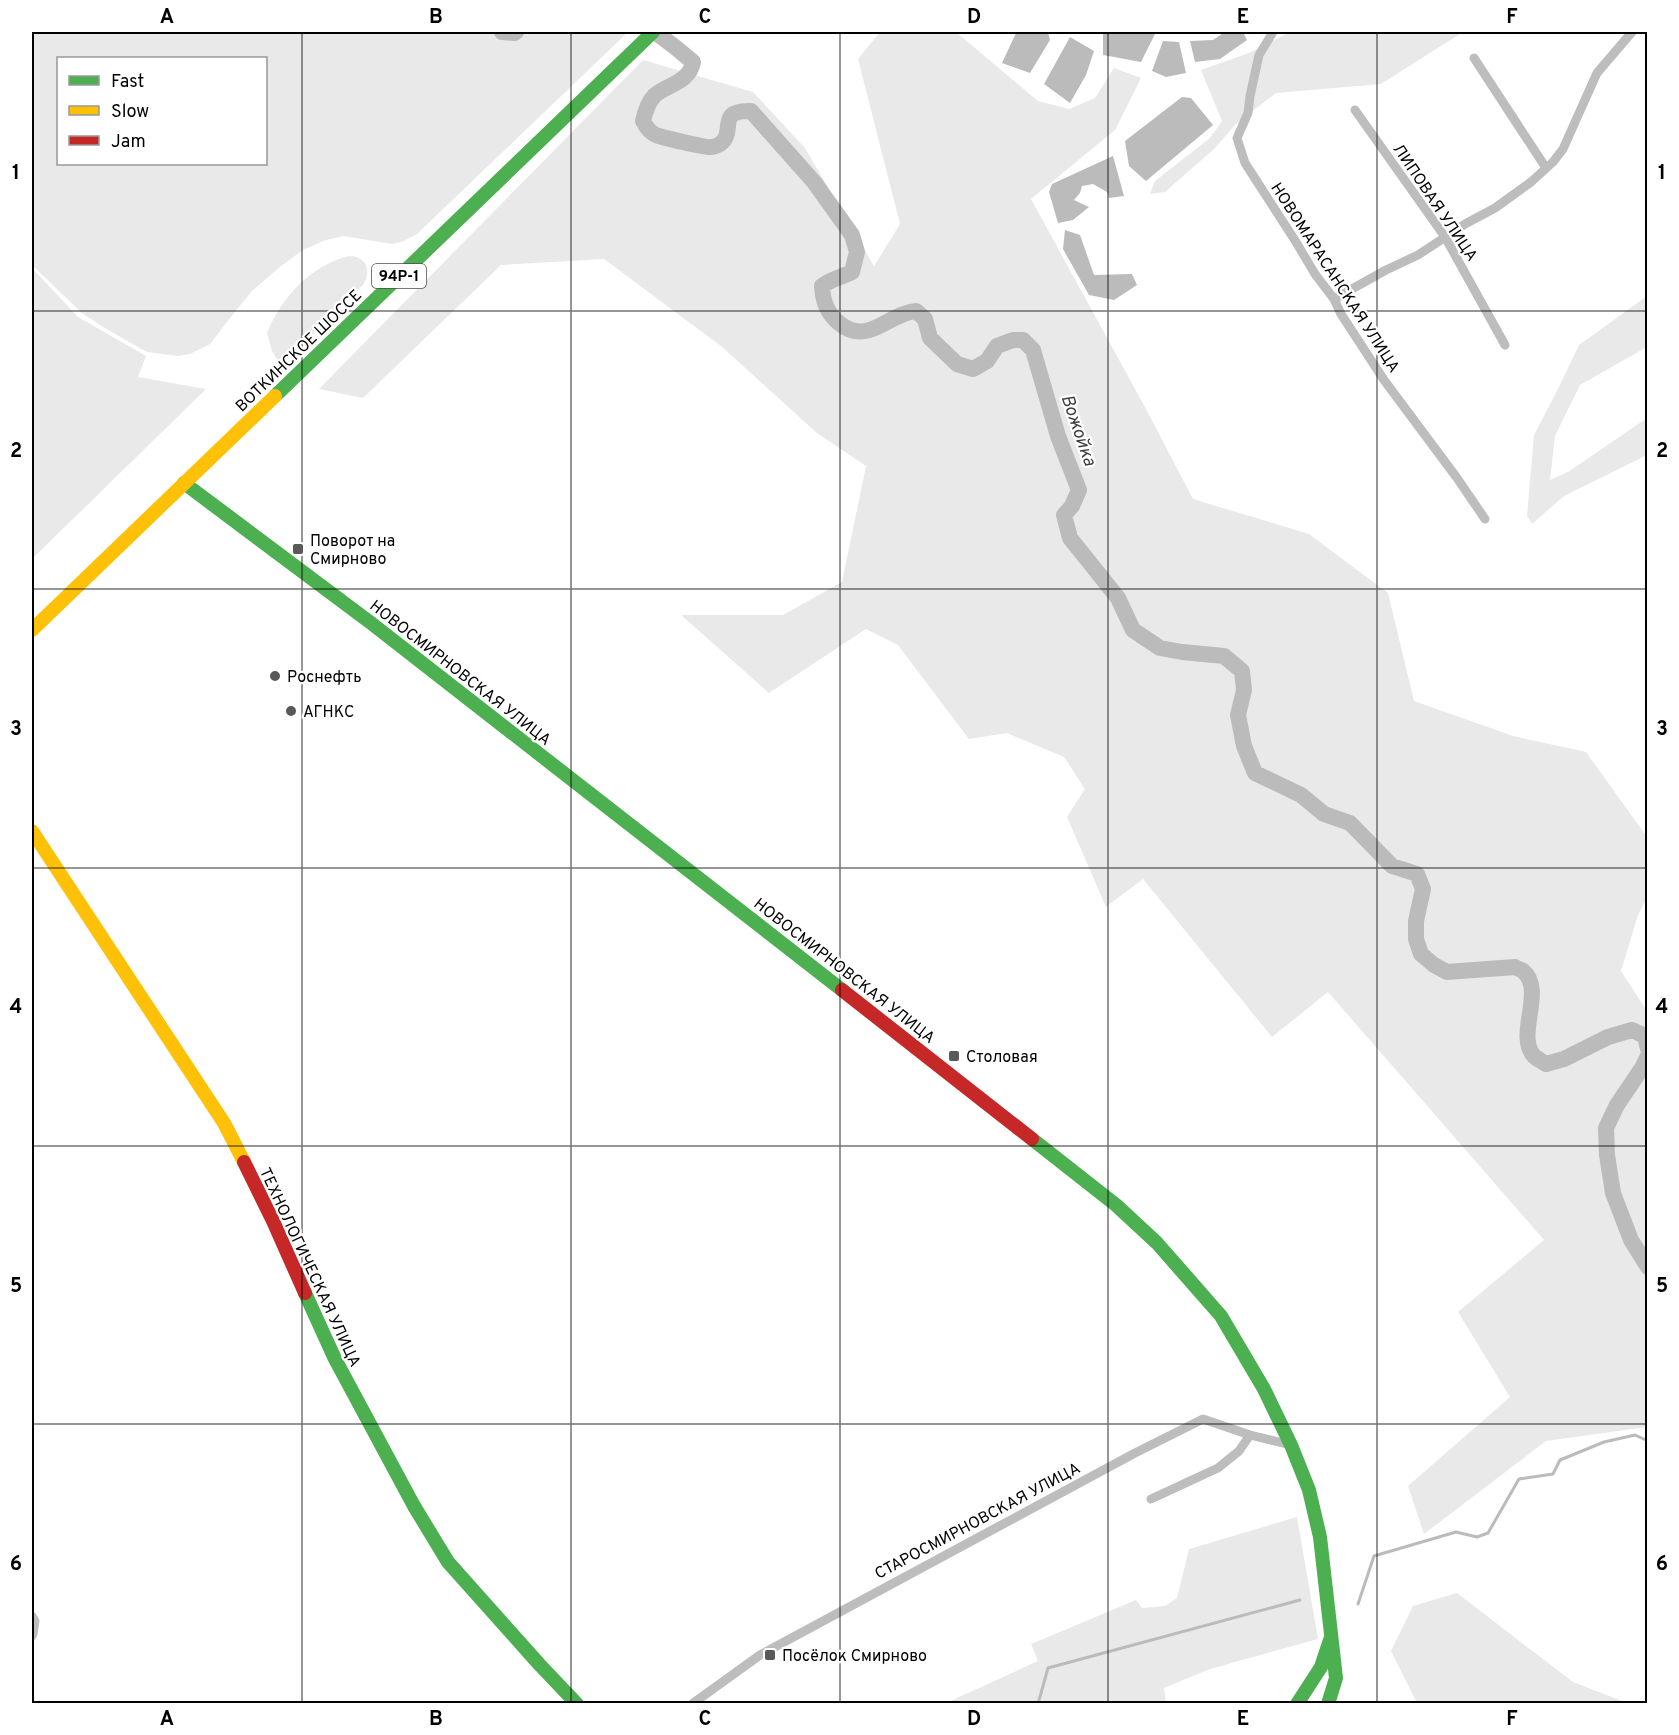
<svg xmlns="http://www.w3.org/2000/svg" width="1679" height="1735" font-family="Overpass,sans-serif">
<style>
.green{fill:#e9e9e9;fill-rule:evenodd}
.water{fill:#bbb}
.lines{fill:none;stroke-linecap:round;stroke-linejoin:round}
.stream{stroke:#bbb;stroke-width:3}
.river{stroke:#bbb;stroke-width:16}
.street{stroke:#bdbdbd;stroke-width:9}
.fast{stroke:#4caf50;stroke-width:14}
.slow{stroke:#ffc107;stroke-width:14}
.jam{stroke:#c62828;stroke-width:14}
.grid{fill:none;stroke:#000;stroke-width:1.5;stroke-opacity:0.55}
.poi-dot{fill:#595959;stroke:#fff;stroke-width:2}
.labels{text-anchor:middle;stroke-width:4.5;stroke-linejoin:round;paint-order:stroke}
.shield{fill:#fff;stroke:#4c4c4c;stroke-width:1.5}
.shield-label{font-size:15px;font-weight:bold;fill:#000}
.street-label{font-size:16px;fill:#000;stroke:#fff}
.poi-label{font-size:16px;fill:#000;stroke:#fff;text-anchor:start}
.water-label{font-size:18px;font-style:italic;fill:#3f3f3f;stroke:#fff}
.neatline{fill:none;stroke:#000;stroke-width:2}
.grid-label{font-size:20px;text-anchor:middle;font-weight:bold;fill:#000}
</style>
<rect width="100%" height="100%" fill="#fff"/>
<path class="green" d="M32,32H628L417,234L404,241L393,244L343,236L323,241L303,250L281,266L252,291L238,308L210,344L190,354L178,356L147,352L103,327L82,313L32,265ZM58,58H266V164H58Z
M880,32H956L1038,101L1069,109L1095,98L1114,68L1141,78L1115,130L1031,199L1146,409L1193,499L1309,534L1388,593L1414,701L1513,736L1586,752L1647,837V898L1638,915L1621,971L1647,1011V1427L1546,1441L1424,1534L1408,1486L1510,1397L1458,1312L1544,1240L1328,992L1272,1037L1143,879L1106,907L1067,817L1085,789L1064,757L1007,733L969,739L898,645L866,629L769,693L681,615H783L842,582L866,466L817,433L721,346L604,259L501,265L363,398L319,389L643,60L753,92L805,148L874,266L900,224L858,59Z
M1287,32H1463L1381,84L1276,93L1236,124L1215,148L1165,192L1150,194L1155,181L1210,138L1222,121L1201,70L1249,53L1286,34Z
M349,256C368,256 372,273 362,286L285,361H278L272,351L267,333C281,298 311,265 349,256Z
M32,268L78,317L146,356L138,377L206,389L32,559Z
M1647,296V347L1580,385L1555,436L1550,480L1568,472L1647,418V455L1564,496L1532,524L1527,516L1534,435L1558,389L1579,345Z
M1297,1517L1318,1639L1210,1669L1164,1688L1166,1703H946L1038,1661L1031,1644L1136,1600L1142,1608L1165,1606L1177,1598L1189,1549Z
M1457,1593L1573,1682L1627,1703H1417L1391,1651L1413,1606Z"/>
<path class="water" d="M1027,32H1048L1050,40L1030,73L1002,63L1016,33Z
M1103,32H1148L1155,34L1141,62L1103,55Z
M1225,32H1243L1247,40L1220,59L1195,62L1190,41L1213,40Z
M1070,37L1094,51L1086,75L1070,103L1044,84Z
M1163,41L1179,42L1186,73L1166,77L1152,71Z
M1182,97L1191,98L1213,125L1146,181L1129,166L1125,141Z
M1113,156L1124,196L1109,198L1107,192L1093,184L1082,186L1080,193L1074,200L1089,207L1073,220L1058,223L1049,192L1052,184Z
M1065,230L1080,235L1094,275L1132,274L1137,285L1114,300L1089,295L1063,249Z"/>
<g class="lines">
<path class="stream" d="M1358,1604L1374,1556L1456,1532L1477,1537L1488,1533L1519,1479L1553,1474L1560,1460L1604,1442L1635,1435L1648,1441
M1038,1704L1048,1668L1300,1600"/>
<path class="river" d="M502,32L514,33L516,32
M655,32L675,47L693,62C689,83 668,84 655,95C648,102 645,112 643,121C646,127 649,132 656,135C660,137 707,148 711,147C715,147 718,145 720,144C737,132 715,110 751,111L814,182L852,235L857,252L852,272C842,277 831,279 822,286C823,302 827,313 839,323C868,347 888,313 916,311L925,319L930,338L957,364L973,369L987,361L997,346L1013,340H1023L1033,350L1058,436L1079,490L1072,506L1064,515L1070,538L1118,598L1133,630L1160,648L1182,652L1224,656L1242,671L1244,690L1238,715L1244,746L1255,773L1301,795L1324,814L1350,823L1392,866L1417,874L1423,889L1416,921V939L1421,954L1434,965L1447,972L1515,967C1517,969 1521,969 1523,971C1546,990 1515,1035 1534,1056C1537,1059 1543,1062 1546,1064L1564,1059L1608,1037L1632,1030L1645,1036L1648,1049
M1648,1056L1642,1068L1617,1105L1606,1128L1607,1155L1613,1193L1631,1240L1648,1267"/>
<path class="street" d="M1273,32L1259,55L1250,96L1248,113L1237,138L1245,163L1296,242L1315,274L1334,299L1341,314L1384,380L1457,478L1485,519
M1474,58L1546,168
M1355,110L1445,237L1505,345
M1334,299L1386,270L1418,255L1465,224L1495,208L1531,182L1553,162L1563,149L1597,73L1632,32
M1151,1499L1218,1468L1239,1451L1250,1435
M32,1616L35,1621L33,1634L32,1636
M692,1704L760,1655L1135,1453L1203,1419L1250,1435L1291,1445"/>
<path class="fast" d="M275,396L653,32
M184,483L371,623L842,990
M1032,1139L1116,1205L1157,1243L1221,1316L1264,1389L1291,1445L1309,1490L1320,1537L1336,1678L1328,1704
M305,1293L335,1359L414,1506L448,1562L539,1664L577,1704
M1297,1704L1321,1667L1330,1640"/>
<path class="slow" d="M32,630L275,396
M32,831L224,1123L244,1162"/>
<path class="jam" d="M842,990L1032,1139
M244,1162L273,1221L305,1293"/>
</g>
<path class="grid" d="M302,32V1704M571,32V1704M840,32V1704M1108,32V1704M1377,32V1704M32,311H1648M32,589H1648M32,868H1648M32,1146H1648M32,1424H1648"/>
<g class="poi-dot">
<rect x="292" y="543" width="12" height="12" rx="3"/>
<circle cx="275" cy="676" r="6"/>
<circle cx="291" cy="711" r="6"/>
<rect x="948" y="1050" width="12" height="12" rx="3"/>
<rect x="764" y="1649" width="12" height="12" rx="3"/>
</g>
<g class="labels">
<rect class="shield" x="372" y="264" width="54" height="24" rx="4.5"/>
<g class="shield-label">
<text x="399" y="281">94Р-1</text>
</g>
<g class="street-label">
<text transform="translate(1436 202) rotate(56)" y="6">ЛИПОВАЯ УЛИЦА</text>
<text transform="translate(1336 277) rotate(57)" y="6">НОВОМАРАСАНСКАЯ УЛИЦА</text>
<text transform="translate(298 350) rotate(-44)" y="6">ВОТКИНСКОЕ ШОССЕ</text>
<text transform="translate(461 672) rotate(38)" y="6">НОВОСМИРНОВСКАЯ УЛИЦА</text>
<text transform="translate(845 970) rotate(38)" y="6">НОВОСМИРНОВСКАЯ УЛИЦА</text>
<text transform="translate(311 1267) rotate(65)" y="6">ТЕХНОЛОГИЧЕСКАЯ УЛИЦА</text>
<text transform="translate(977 1520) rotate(-28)" y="6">СТАРОСМИРНОВСКАЯ УЛИЦА</text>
</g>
<g class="poi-label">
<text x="310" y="546">Поворот на<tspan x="310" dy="18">Смирново</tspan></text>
<text x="287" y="682">Роснефть</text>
<text x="303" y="717">АГНКС</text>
<text x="966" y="1062">Столовая</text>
<text x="782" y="1661">Посёлок Смирново</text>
</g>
<g class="water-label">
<text transform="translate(1079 430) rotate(71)" y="6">Вожойка</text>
</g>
</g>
<rect width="1679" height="1735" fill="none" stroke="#ffffff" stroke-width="66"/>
<rect x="57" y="57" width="210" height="108" fill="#ffffff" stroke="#999999" stroke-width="1.5"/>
<rect x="69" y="76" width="30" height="9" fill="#4caf50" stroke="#999999" stroke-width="1.5"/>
<text x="111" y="87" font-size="18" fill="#000000">Fast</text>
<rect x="69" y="106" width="30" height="9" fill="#ffc107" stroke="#999999" stroke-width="1.5"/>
<text x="111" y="117" font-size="18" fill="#000000">Slow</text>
<rect x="69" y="136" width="30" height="9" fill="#c62828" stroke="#999999" stroke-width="1.5"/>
<text x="111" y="147" font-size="18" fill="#000000">Jam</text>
<rect x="33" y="33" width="1613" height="1669" class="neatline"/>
<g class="grid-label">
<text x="167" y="23">A</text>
<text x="436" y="23">B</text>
<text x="705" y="23">C</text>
<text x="974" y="23">D</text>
<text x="1243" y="23">E</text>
<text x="1512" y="23">F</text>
<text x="16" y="179">1</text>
<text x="1662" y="179">1</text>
<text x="16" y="457">2</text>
<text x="1662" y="457">2</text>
<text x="16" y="735">3</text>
<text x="1662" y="735">3</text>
<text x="16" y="1013">4</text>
<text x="1662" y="1013">4</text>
<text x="16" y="1292">5</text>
<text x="1662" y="1292">5</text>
<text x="16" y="1570">6</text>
<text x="1662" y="1570">6</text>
<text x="167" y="1725">A</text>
<text x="436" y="1725">B</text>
<text x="705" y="1725">C</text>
<text x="974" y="1725">D</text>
<text x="1243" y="1725">E</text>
<text x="1512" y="1725">F</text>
</g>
</svg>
